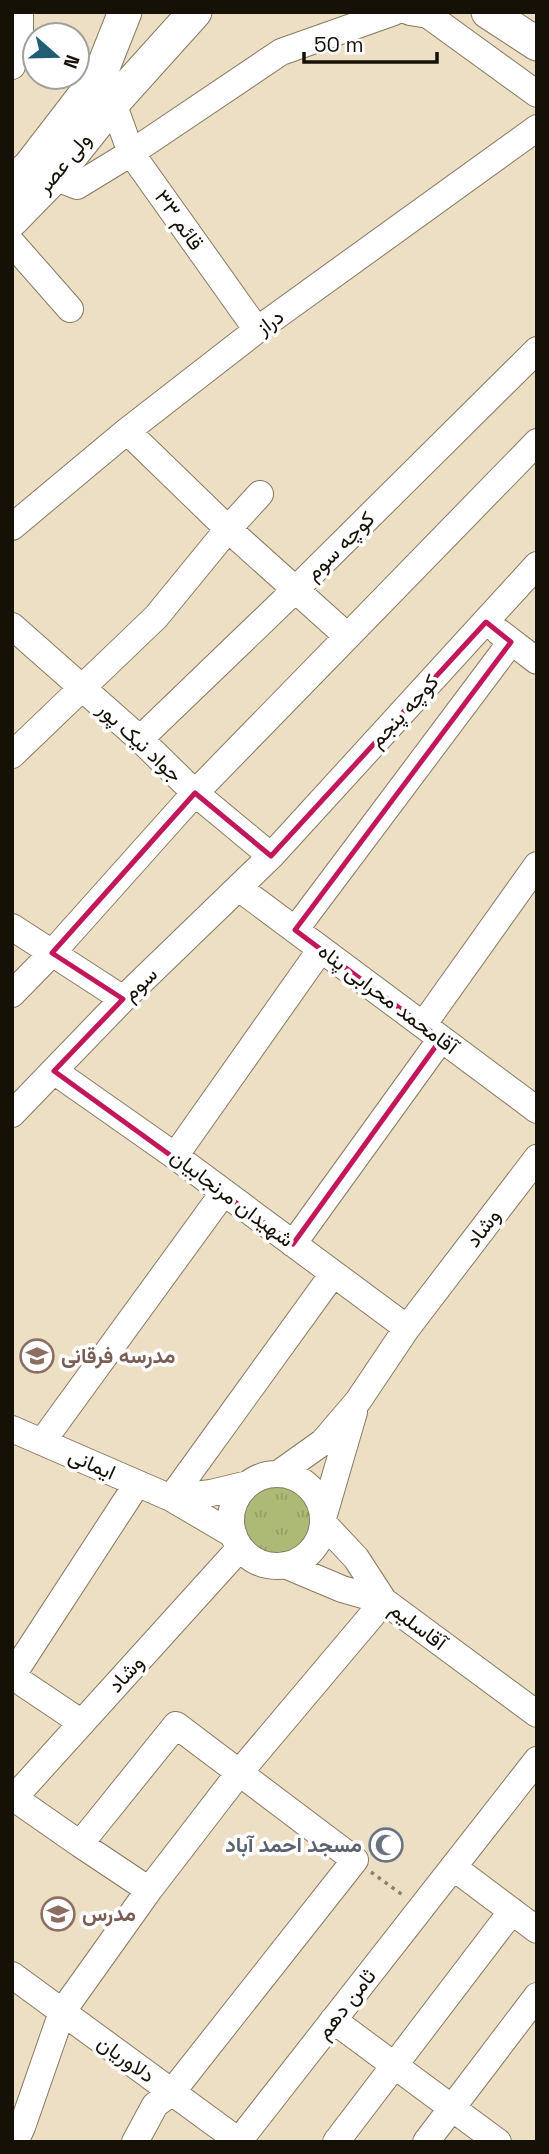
<svg xmlns="http://www.w3.org/2000/svg" width="549" height="2154" font-family="'Space Grotesk',Vazirmatn,sans-serif">
<style>
.grass{fill:url(#grass-tufts)}
.lines{fill:none;stroke-linecap:round;stroke-linejoin:round}
.minor-casing{stroke:#867a61;stroke-width:28}
.major-casing{stroke:#867a61;stroke-width:35}
.path{stroke:#8b826e;stroke-width:3.5;stroke-dasharray:3.5 5;stroke-linecap:butt}
.minor{stroke:#fff;stroke-width:26}
.major{stroke:#fff;stroke-width:33}
.marked{fill:none;stroke:#c2185b;stroke-width:5;stroke-linejoin:round}
.labels{text-anchor:middle;stroke-width:7;stroke-linejoin:round;paint-order:stroke}
.street-label{font-size:21px;fill:#151107;stroke:#fff}
.education-label{font-size:21px;font-weight:bold;fill:#785e54;stroke:#fff;text-anchor:start}
.worship-label{font-size:21px;font-weight:bold;fill:#5b616d;stroke:#fff;text-anchor:end}
</style>
<defs>
<pattern id="grass-tufts" width="24" height="20" patternUnits="userSpaceOnUse" patternTransform="scale(1.75)"><rect width="24" height="20" fill="#adba75"/><path d="M3 7l-1-3M5 7V3M7 7l1-3M15 17l-1-3M17 17v-4M19 17l1-3" fill="none" stroke="#949f64"/></pattern>
</defs>
<rect width="100%" height="100%" fill="#eddfc4"/>
<path class="grass" d="M280,1480C304,1487 312,1502 323,1523C309,1533 307,1551 289,1558C235,1578 209,1484 280,1480Z"/>
<g class="lines">
<defs>
<path id="minor" d="M410,12L428,15L537,94
M12,66L20,34V12
M113,103L131,153L257,330
M54,177L77,186L131,153L281,52L394,12
M12,243L70,309
M127,431L228,529L347,636
M12,527L127,431L257,330L537,128
M12,626L140,739L195,793L271,856
M499,632L537,661
M140,739L295,590L537,350
M12,755L156,617L228,529L260,494
M239,888L537,1110
M12,927L123,999
M295,930L511,642
M12,994L52,953L195,793L537,442
M423,1025L537,865
M54,1071L175,1156L407,1328
M12,1114L123,999L271,856L537,565
M175,1156L321,949
M293,1244L441,1039
M12,1429L171,1498L333,1274
M42,1442L224,1192
M278,1474L323,1442L358,1401L407,1328L537,1158
M231 1520a46 46 0 1 1 92 0a46 46 0 1 1-92 0Z
M323,1518L354,1412
M323,1523L356,1558L384,1601
M234,1535L171,1498L211,1493L248,1484
M285,1565L342,1589L384,1601L537,1714
M82,1723L12,1676L137,1484
M14,1798L80,1844L176,1725L355,1860L172,2092L155,2105L135,2142
M12,1800L240,1548
M80,1844L149,1890
M453,1867L537,1930
M12,1975L240,2142
M333,2020L498,2142
M15,2142L22,2127L62,2012L149,1890L239,1773L384,1601
M238,2142L537,1760
M336,2142L512,1911
M426,2142L537,1996"/>
<path id="major" d="M488,12L537,44
M12,182L30,166L100,75L125,12
M12,220L54,177L113,103L195,12"/>
</defs>
<use href="#minor" class="minor-casing"/>
<use href="#major" class="major-casing"/>
<path class="path" d="M371,1872L404,1896"/>
<use href="#minor" class="minor"/>
<use href="#major" class="major"/>
</g>
<path class="marked" d="M486,622L511,642L295,930L441,1039L293,1244L54,1071L123,999L52,953L195,793L271,856Z"/>
<defs>
<symbol id="school-ring" viewBox="-11 -11 22 22"><circle r="9.5" fill="#fff" stroke="#8d6e63" stroke-width="1.5"/><path d="M0-5L7-2L0 1L-7-2ZM-4 1L0 2.5L4 1V4Q0 6-4 4Z" fill="#8d6e63"/></symbol>
<symbol id="mosque-ring" viewBox="-11 -11 22 22"><circle r="9.5" fill="#fff" stroke="#6b7280" stroke-width="1.5"/><path d="M3.5-4.9A6 6 0 1 0 3.5 4.9A5 5 0 1 1 3.5-4.9Z" fill="#6b7280"/></symbol>
</defs>
<g fill-rule="evenodd">
<use href="#school-ring" x="18" y="1337" width="38" height="38"/>
<use href="#mosque-ring" x="367" y="1826" width="38" height="38"/>
<use href="#school-ring" x="39" y="1895" width="38" height="38"/>
</g>
<g class="labels">
<g class="street-label">
<text transform="translate(64 163) rotate(-50)" y="7">ولی عصر</text>
<text transform="translate(179 220) rotate(55)" y="7">قائم ۳۳</text>
<text transform="translate(270 322) rotate(-36)" y="7">دراز</text>
<text transform="translate(340 546) rotate(-45)" y="7">کوچه سوم</text>
<text transform="translate(404 711) rotate(-47)" y="7">کوچه پنجم</text>
<text transform="translate(140 742) rotate(43)" y="7">جواد نیک پور</text>
<text transform="translate(140 984) rotate(-44)" y="7">سوم</text>
<text transform="translate(388 999) rotate(37)" y="7">آقامحمد محرابی پناه</text>
<text transform="translate(232 1198) rotate(37)" y="7">شهیدان مرنجابیان</text>
<text transform="translate(483 1228) rotate(-53)" y="7">وشاد</text>
<text transform="translate(92 1464) rotate(24)" y="7">ایمانی</text>
<text transform="translate(418 1626) rotate(37)" y="7">آقاسلیم</text>
<text transform="translate(126 1674) rotate(-48)" y="7">وشاد</text>
<text transform="translate(346 2004) rotate(-52)" y="7">ثامن دهم</text>
<text transform="translate(126 2059) rotate(36)" y="7">دلاوریان</text>
</g>
<g class="education-label">
<text x="61" y="1363">مدرسه فرقانی</text>
<text x="82" y="1921">مدرس</text>
</g>
<g class="worship-label">
<text x="362" y="1852">مسجد احمد آباد</text>
</g>
</g>
<rect width="549" height="2154" fill="none" stroke="#151107" stroke-width="28"/>
<g transform="translate(56 56) rotate(110)"><circle r="33" fill="#ffffff" stroke="#a1a09c" stroke-width="2"/>
<path d="M0-5L12 26L0 18L-12 26Z" fill="#215d75"/>
<text y="-10" font-size="19" font-weight="bold" text-anchor="middle" fill="#151107">N</text>
</g>
<path d="M304 52v10h133v-10" fill="none" stroke="#151107" stroke-width="3.5"/>
<text x="314" y="52" font-size="21" fill="#151107" stroke="#ffffff" stroke-width="5" paint-order="stroke">50 m</text>
</svg>
